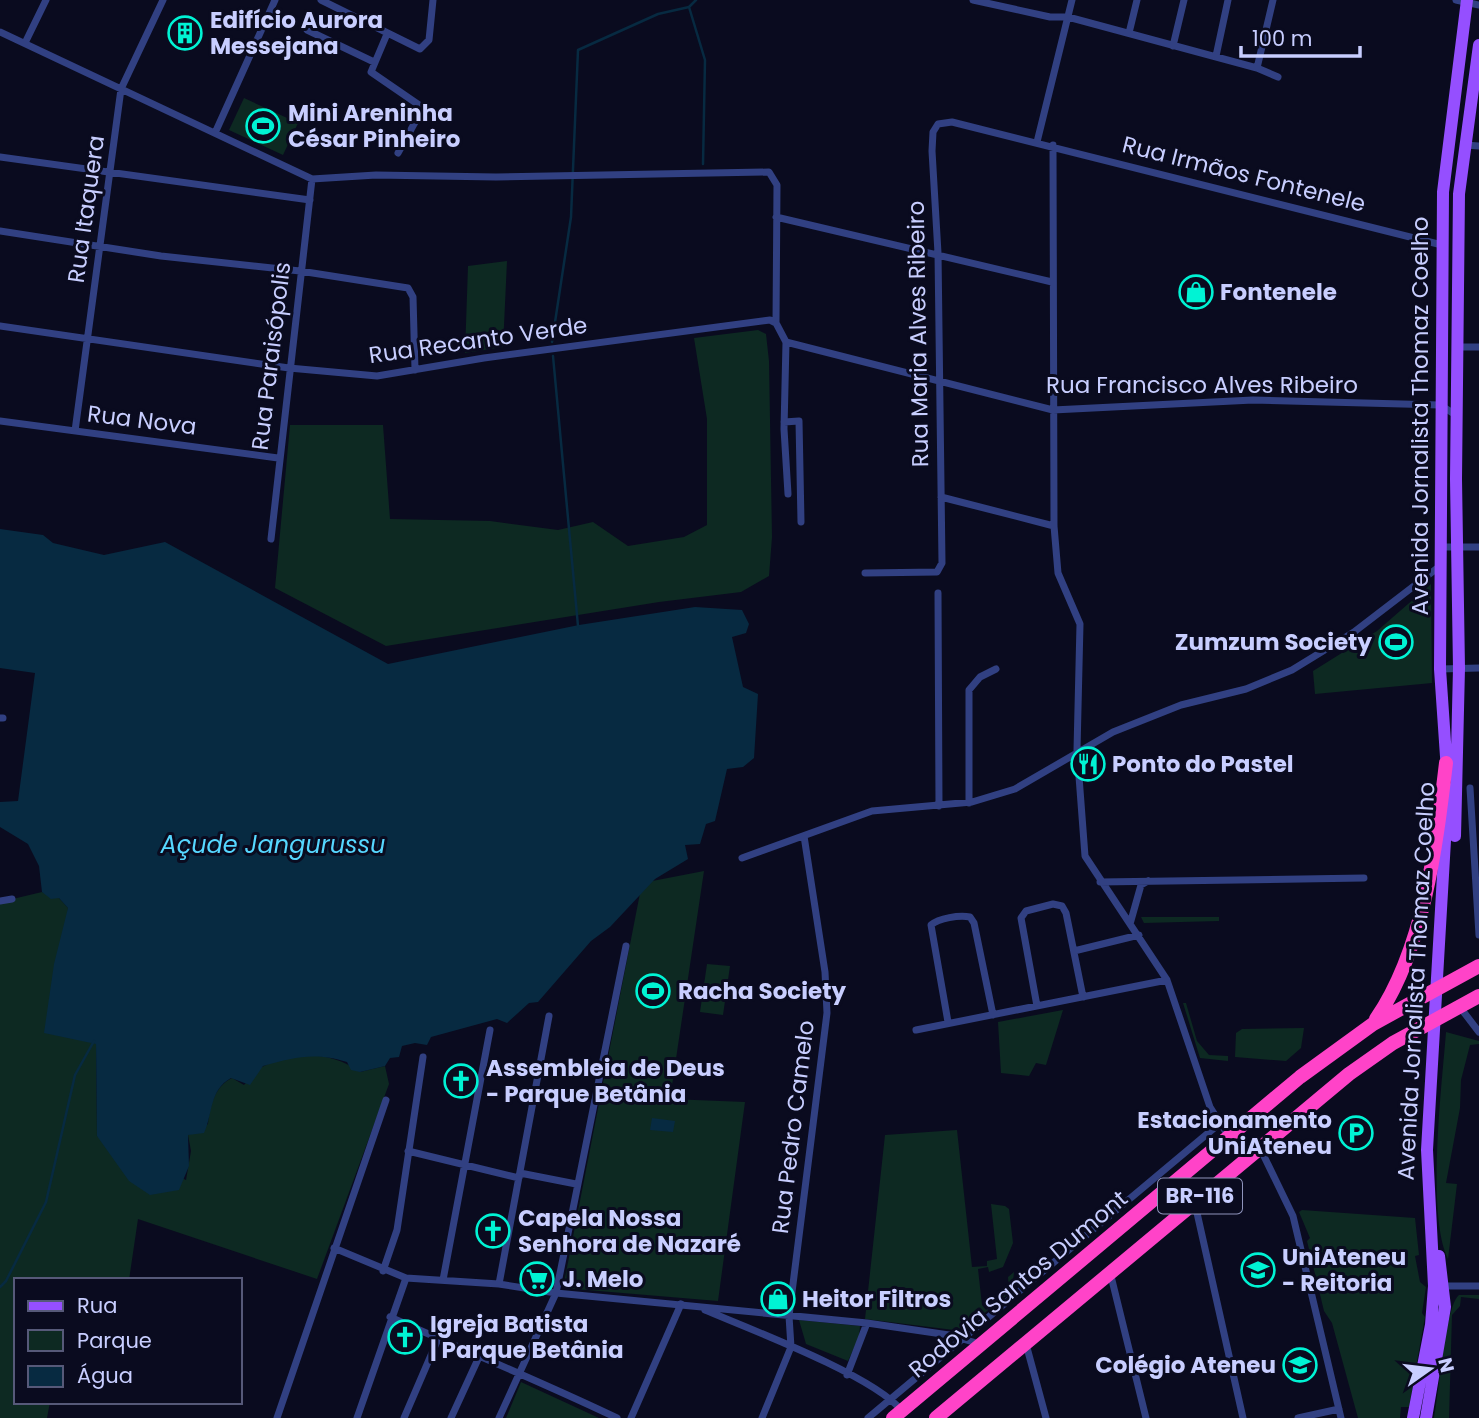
<svg xmlns="http://www.w3.org/2000/svg" width="1479" height="1418" font-family="Poppins,sans-serif">
<style>
.green{fill:#0d2922}
.water{fill:#072a41}
.lines{fill:none;stroke-linecap:round;stroke-linejoin:round}
.stream{stroke:#072a41;stroke-width:2.5}
.street{stroke:#314082;stroke-width:7}
.primary{stroke:#954fff;stroke-width:12}
.highway{stroke:#ff43c8;stroke-width:14}
.labels{text-anchor:middle;stroke-width:6;stroke-linejoin:round;paint-order:stroke}
.shield{fill:#0a0b1f;stroke:#8f94bc;stroke-width:2}
.shield-label{font-size:21px;font-weight:bold;fill:#c8ceff}
.poi-label{font-size:23px;font-weight:bold;fill:#c8ceff;stroke:#0a0b1f;text-anchor:start}
.street-label{font-size:23px;fill:#c8ceff;stroke:#0a0b1f}
.water-label{font-size:24px;font-style:italic;fill:#56d7ff;stroke:#0a0b1f}
</style>
<rect width="100%" height="100%" fill="#0a0b1f"/>
<path class="green" d="M244,98L298,123L283,155L229,130Z
M507,261L503,347L465,353L468,266Z
M758,330L766,334L769,361L772,537L769,576L741,592L659,602L386,646L275,588L290,425H383L390,519L490,521L558,530L593,522L628,546L684,537L707,525V419L694,338Z
M1431,584L1432,683L1315,694L1313,671L1377,631Z
M704,871L670,1099L745,1102L718,1301L563,1288L642,883Z
M42,892L59,898L68,908L67,921L96,1044L97,1136L186,1180L191,1151L188,1135L208,1124C210,1106 214,1087 232,1078L244,1085C250,1079 257,1069 264,1066C294,1050 333,1052 360,1072L385,1066L389,1084L317,1279L138,1219L129,1280H16V1402H50L47,1418H0V902Z
M1141,917H1219V921L1144,923Z
M707,964L730,966L723,1015L700,1012Z
M1183,1003H1186L1197,1041L1209,1055L1228,1056V1061L1200,1058Z
M1063,1010L1046,1065L1036,1063L1029,1076L1001,1073L998,1022Z
M1304,1028L1301,1048L1286,1061L1235,1057L1236,1033L1242,1029Z
M1446,1032L1479,1041V1044L1470,1045L1461,1080L1460,1108L1446,1183L1457,1184L1448,1259C1426,1214 1442,1085 1446,1032Z
M957,1130L972,1267L987,1266V1261L997,1259L991,1204L1005,1206L1009,1209L1013,1243L1003,1267L989,1272L988,1267L978,1269L982,1305L986,1310L1009,1289L1008,1277L1014,1272L1012,1291L962,1331L865,1319L885,1135Z
M1302,1210L1415,1218L1419,1255L1415,1256L1420,1282L1426,1287L1422,1313L1425,1317L1416,1367H1412L1411,1376H1415L1409,1407H1401L1400,1418H1358L1332,1323L1324,1311L1307,1241L1310,1238L1299,1212Z
M1459,1295H1479V1299L1461,1297L1460,1306L1452,1315L1449,1418H1434C1439,1395 1445,1306 1459,1295Z
M799,1320L860,1326L859,1337L848,1361L806,1344Z
M521,1382L599,1418H506Z"/>
<path class="water" d="M0,529L43,535L53,543L104,555L165,542L388,664L579,625L695,607L742,610L749,624L746,633L732,637L743,687L758,694L754,758L743,767L727,769L715,821L706,824L700,844L685,845L688,859L655,879L610,927L591,941L538,1002L529,1003L507,1023L497,1019L431,1037L427,1045L415,1043L402,1046L399,1057L390,1058L385,1066L360,1072L351,1070L347,1062C315,1052 295,1057 263,1066L250,1085L231,1078C209,1090 213,1114 204,1133L188,1135L189,1166L179,1190L150,1195L129,1181L97,1136L96,1044L44,1033L54,964L68,908L59,898L51,899L42,892L39,866L28,844L0,827V802L18,801L35,673L0,668Z
M652,1118L675,1121L673,1132L650,1130Z"/>
<g class="lines">
<path class="stream" d="M689,7L705,60L703,164
M552,342L571,217L578,50L658,14L689,7L696,0
M553,356L578,626
M0,1287L6,1281L46,1202L75,1075L94,1041"/>
<path class="street" d="M321,0L420,49L429,40L433,0
M973,0L1050,17H1068L1257,68L1278,77
M1456,0L1479,5
M307,30L374,62
M0,32L312,179L376,175L496,177L769,172L777,185L776,323
M1129,33L1137,0
M387,34L371,72L419,105V115L398,153
M25,43L46,0
M1173,46L1184,0
M1216,56L1228,0
M1257,68L1273,0
M215,133L275,0
M1037,142L1072,0
M1053,145L1054,526L1058,573L1080,624L1077,750L1085,856L1167,980L1210,1107L1229,1137
M1465,145L1479,146
M0,157L310,200
M776,217L1052,282
M0,231L161,256L300,271L408,288L413,297L415,370
M0,326L289,368L377,376L484,358L770,320L776,323L786,342L784,429L788,494
M786,342L1053,410L1253,400L1440,405L1456,415
M1457,347H1479
M0,421L278,458
M784,422L799,421L801,522
M75,431L121,89L163,0
M941,497L1054,526
M271,539L312,179
M1441,547H1479
M865,573L937,572L942,563L938,253L932,151L933,132L938,124L952,122L1442,245
M938,593L939,806
M1440,669L1479,668
M0,718H3
M1470,788L1479,935
M969,803V690L980,677L996,669
M742,858L872,811L972,802L1015,789L1113,732L1181,705L1246,689L1292,670L1354,632L1440,566
M1100,882L1364,878
M0,901L12,899
M1130,924L1141,885L1148,881
M1074,951L1139,935
M1037,1006L1021,918L1026,911L1053,904L1062,906L1066,913L1083,997
M1459,1006L1479,1032
M948,1022L931,925C939,918 959,915 970,917L974,923L993,1015
M916,1030L1167,980
M1260,1148L1293,1216L1341,1418
M408,1151L519,1178
M520,1173L576,1184
M1195,1204L1243,1418
M334,1248L406,1278L499,1284L556,1293L867,1323L949,1335L980,1344
M383,1271L397,1230L423,1057
M1110,1272L1146,1418
M443,1280L490,1030
M499,1284L549,1016
M1441,1286H1479
M705,1310C750,1329 874,1376 901,1410
M390,1317C466,1351 542,1382 617,1418
M1026,1344L1046,1418
M847,1375L867,1323
M277,1418L386,1100
M357,1418L406,1278
M404,1418L438,1339
M451,1418L479,1357
M499,1418L556,1293L626,946
M631,1418L681,1304
M762,1418L791,1347L789,1316L827,1013L825,972L804,836
M868,1418L1219,1124
M1298,1418L1339,1409"/>
<path class="primary" d="M1447,771L1440,669L1443,192L1467,0
M1455,836L1459,668L1456,479L1459,194L1479,45
M1413,1418L1431,1325L1434,1286L1427,1150L1448,789
M1426,1418L1445,1307L1439,1256"/>
<path class="highway" d="M1376,1019C1424,949 1436,847 1446,763
M893,1418L1300,1077L1373,1024L1479,966
M936,1418L1349,1074L1393,1043L1479,996"/>
</g>
<defs>
<symbol id="building-ring" viewBox="-11 -11 22 22"><circle r="9.5" fill="#0a0b1f" stroke="#00f3d4" stroke-width="1.5"/><path d="M-4-6H4V6H1V3H-1V6H-4ZM-2.5-4.3h1.7v1.8h-1.7ZM.8-4.3h1.7v1.8H.8ZM-2.5-1h1.7V.8h-1.7ZM.8-1h1.7V.8H.8Z" fill="#00f3d4"/></symbol>
<symbol id="stadium-ring" viewBox="-11 -11 22 22"><circle r="9.5" fill="#0a0b1f" stroke="#00f3d4" stroke-width="1.5"/><path d="M0-5a6.5 5 0 1 0 0 10a6.5 5 0 1 0 0-10ZM-3.5-1.8h7v3.6h-7Z" fill="#00f3d4"/></symbol>
<symbol id="shop-ring" viewBox="-11 -11 22 22"><circle r="9.5" fill="#0a0b1f" stroke="#00f3d4" stroke-width="1.5"/><path d="M-5-2.5h2.3a2.7 3.5 0 0 1 5.4 0H5L5.5 6h-11ZM-1.5-2.5h3a1.5 2.3 0 0 0-3 0Z" fill="#00f3d4"/></symbol>
<symbol id="restaurant-ring" viewBox="-11 -11 22 22"><circle r="9.5" fill="#0a0b1f" stroke="#00f3d4" stroke-width="1.5"/><path d="M-5-6h1v4h1v-4h1v4h1v-4h1v5L-1.5 .5V6h-2V.5L-5-1ZM5-6V6H3V1.5H1.5Q1.5-4 5-6Z" fill="#00f3d4"/></symbol>
<symbol id="church-ring" viewBox="-11 -11 22 22"><circle r="9.5" fill="#0a0b1f" stroke="#00f3d4" stroke-width="1.5"/><path d="M-1.2-6h2.4v3.5h3.3v2.4h-3.3V6h-2.4V-.1h-3.3v-2.4h3.3Z" fill="#00f3d4"/></symbol>
<symbol id="parking-ring" viewBox="-11 -11 22 22"><circle r="9.5" fill="#0a0b1f" stroke="#00f3d4" stroke-width="1.5"/><path d="M-3.5-5.5H1a3.5 3.5 0 0 1 0 7H-1V5.5H-3.5ZM-1-3.4V-.6H.8a1.4 1.4 0 0 0 0-2.8Z" fill="#00f3d4"/></symbol>
<symbol id="university-ring" viewBox="-11 -11 22 22"><circle r="9.5" fill="#0a0b1f" stroke="#00f3d4" stroke-width="1.5"/><path d="M0-5L7-2L0 1L-7-2ZM-4 1L0 2.5L4 1V4Q0 6-4 4Z" fill="#00f3d4"/></symbol>
<symbol id="supermarket-ring" viewBox="-11 -11 22 22"><circle r="9.5" fill="#0a0b1f" stroke="#00f3d4" stroke-width="1.5"/><path d="M-6-5.5h2.5l.6 2H6L4.5 2H-2.5L-4.4-4H-6ZM-1.5 3.2a1.3 1.3 0 1 0 .1 0ZM3 3.2a1.3 1.3 0 1 0 .1 0Z" fill="#00f3d4"/></symbol>
<symbol id="school-ring" viewBox="-11 -11 22 22"><circle r="9.5" fill="#0a0b1f" stroke="#00f3d4" stroke-width="1.5"/><path d="M0-5L7-2L0 1L-7-2ZM-4 1L0 2.5L4 1V4Q0 6-4 4Z" fill="#00f3d4"/></symbol>
</defs>
<g fill-rule="evenodd">
<use href="#building-ring" x="166" y="14" width="38" height="38"/>
<use href="#stadium-ring" x="244" y="107" width="38" height="38"/>
<use href="#shop-ring" x="1177" y="273" width="38" height="38"/>
<use href="#stadium-ring" x="1377" y="623" width="38" height="38"/>
<use href="#restaurant-ring" x="1069" y="745" width="38" height="38"/>
<use href="#stadium-ring" x="634" y="972" width="38" height="38"/>
<use href="#church-ring" x="442" y="1062" width="38" height="38"/>
<use href="#parking-ring" x="1337" y="1114" width="38" height="38"/>
<use href="#church-ring" x="474" y="1212" width="38" height="38"/>
<use href="#university-ring" x="1239" y="1251" width="38" height="38"/>
<use href="#supermarket-ring" x="518" y="1260" width="38" height="38"/>
<use href="#shop-ring" x="759" y="1280" width="38" height="38"/>
<use href="#church-ring" x="386" y="1318" width="38" height="38"/>
<use href="#school-ring" x="1281" y="1346" width="38" height="38"/>
</g>
<g class="labels">
<rect class="shield" x="1158" y="1178.5" width="84" height="35" rx="5"/>
<g class="shield-label">
<text x="1200" y="1203">BR-116</text>
</g>
<g class="poi-label">
<text x="210" y="28">Edifício Aurora<tspan x="210" dy="26">Messejana</tspan></text>
<text x="288" y="121">Mini Areninha<tspan x="288" dy="26">César Pinheiro</tspan></text>
<text x="1220" y="300">Fontenele</text>
<text x="1372" y="650" text-anchor="end">Zumzum Society</text>
<text x="1112" y="772">Ponto do Pastel</text>
<text x="678" y="999">Racha Society</text>
<text x="486" y="1076">Assembleia de Deus<tspan x="486" dy="26">- Parque Betânia</tspan></text>
<text x="1332" y="1128" text-anchor="end">Estacionamento<tspan x="1332" dy="26">UniAteneu</tspan></text>
<text x="518" y="1226">Capela Nossa<tspan x="518" dy="26">Senhora de Nazaré</tspan></text>
<text x="1282" y="1265">UniAteneu<tspan x="1282" dy="26">- Reitoria</tspan></text>
<text x="562" y="1287">J. Melo</text>
<text x="802" y="1307">Heitor Filtros</text>
<text x="430" y="1332">Igreja Batista<tspan x="430" dy="26">| Parque Betânia</tspan></text>
<text x="1276" y="1373" text-anchor="end">Colégio Ateneu</text>
</g>
<g class="street-label">
<text transform="translate(1244 174) rotate(14)" y="8">Rua Irmãos Fontenele</text>
<text transform="translate(86 209) rotate(-82)" y="8">Rua Itaquera</text>
<text transform="translate(918 334) rotate(-91)" y="8">Rua Maria Alves Ribeiro</text>
<text transform="translate(478 340) rotate(-8)" y="8">Rua Recanto Verde</text>
<text transform="translate(271 356) rotate(-83)" y="8">Rua Paraisópolis</text>
<text x="1202" y="393">Rua Francisco Alves Ribeiro</text>
<text transform="translate(1420 416) rotate(-90)" y="8">Avenida Jornalista Thomaz Coelho</text>
<text transform="translate(142 420) rotate(7)" y="8">Rua Nova</text>
<text transform="translate(1416 981) rotate(-87)" y="8">Avenida Jornalista Thomaz Coelho</text>
<text transform="translate(793 1127) rotate(-83)" y="8">Rua Pedro Camelo</text>
<text transform="translate(1018 1284) rotate(-40)" y="8">Rodovia Santos Dumont</text>
</g>
<g class="water-label">
<text x="273" y="853">Açude Jangurussu</text>
</g>
</g>
<rect x="14" y="1278" width="228" height="126" fill="#0a0b1f" stroke="#565979" stroke-width="2"/>
<rect x="28" y="1301" width="35" height="10" fill="#954fff" stroke="#565979" stroke-width="2"/>
<text x="77" y="1313" font-size="21" fill="#c8ceff">Rua</text>
<rect x="28" y="1330" width="35" height="21" fill="#0d2922" stroke="#565979" stroke-width="2"/>
<text x="77" y="1348" font-size="21" fill="#c8ceff">Parque</text>
<rect x="28" y="1366" width="35" height="21" fill="#072a41" stroke="#565979" stroke-width="2"/>
<text x="77" y="1383" font-size="21" fill="#c8ceff">Água</text>
<g transform="translate(1430 1369) rotate(76)" stroke="#0a0b1f" stroke-width="5" paint-order="stroke">
<path d="M0-5L12 26L0 18L-12 26Z" fill="#c8ceff"/>
<text y="-10" font-size="19" font-weight="bold" text-anchor="middle" fill="#c8ceff">N</text>
</g>
<path d="M1241 46v10h119v-10" fill="none" stroke="#c8ceff" stroke-width="3.5"/>
<text x="1252" y="46" font-size="21" fill="#c8ceff" stroke="#0a0b1f" stroke-width="5" paint-order="stroke">100 m</text>
</svg>
